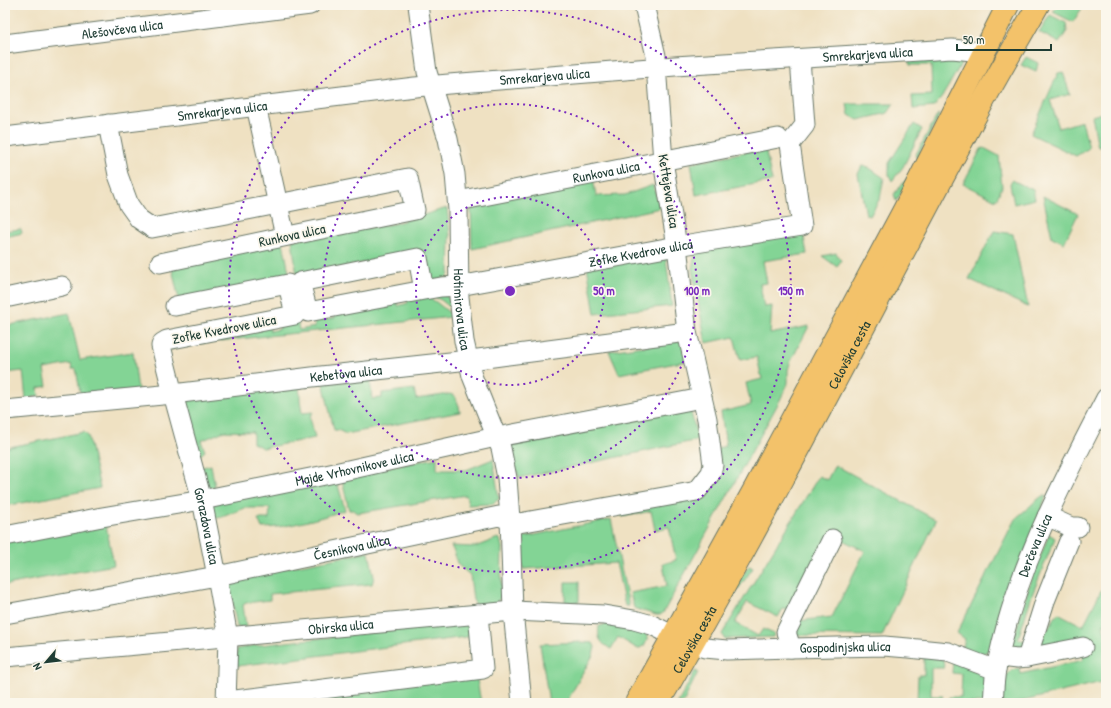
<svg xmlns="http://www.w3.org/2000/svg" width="1111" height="708" font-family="'Patrick Hand',sans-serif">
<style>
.green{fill:#83d495;stroke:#518864}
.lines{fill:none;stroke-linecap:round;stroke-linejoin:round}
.minor-casing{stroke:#687666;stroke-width:21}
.major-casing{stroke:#687666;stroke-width:24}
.minor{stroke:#fff;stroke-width:19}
.major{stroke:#f3c26a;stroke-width:22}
.ring{fill:none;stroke:#7b2cbf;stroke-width:2;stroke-dasharray:2 4}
.labels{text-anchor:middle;stroke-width:3.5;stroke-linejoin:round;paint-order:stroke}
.street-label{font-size:14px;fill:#1f3d34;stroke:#fbf7ec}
.centre{fill:#7b2cbf;stroke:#fbf7ec;stroke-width:2}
.ring-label{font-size:12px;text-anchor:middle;font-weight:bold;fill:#7b2cbf;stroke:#fbf7ec;stroke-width:3.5;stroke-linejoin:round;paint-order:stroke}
</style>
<rect width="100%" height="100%" fill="#fbf7ec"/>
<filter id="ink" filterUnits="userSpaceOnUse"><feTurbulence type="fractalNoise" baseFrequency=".025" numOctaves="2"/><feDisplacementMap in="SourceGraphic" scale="8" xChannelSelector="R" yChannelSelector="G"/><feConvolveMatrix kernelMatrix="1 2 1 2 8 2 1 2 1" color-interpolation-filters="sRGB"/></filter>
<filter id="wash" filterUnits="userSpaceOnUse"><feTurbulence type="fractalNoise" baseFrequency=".012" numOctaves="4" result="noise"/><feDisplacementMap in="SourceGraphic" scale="16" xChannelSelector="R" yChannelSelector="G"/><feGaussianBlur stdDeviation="0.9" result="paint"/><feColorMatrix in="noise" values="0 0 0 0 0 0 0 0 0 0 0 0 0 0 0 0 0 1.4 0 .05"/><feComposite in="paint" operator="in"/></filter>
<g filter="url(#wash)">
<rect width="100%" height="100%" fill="#efe1c2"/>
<path class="green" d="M1058,5H1084L1073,22L1053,12Z
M1050,15L1066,23L1067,31L1059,43L1039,32Z
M956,55L961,64L942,97L934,107L913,109L912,96L932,95L931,65H910L908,60Z
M1026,57L1038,63L1036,72L1021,65Z
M1063,72L1070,94L1050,100L1059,128L1082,121L1089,148L1076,156L1031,134L1058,73Z
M847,104H894L888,113L858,120L849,115Z
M1106,112V126L1101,136L1106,138L1103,147H1098L1092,116Z
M938,114L940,115L917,158L915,156Z
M914,124L922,129L903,167L892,181L889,175V163Z
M765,148L772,181L696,195L691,163Z
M984,148L999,156L1002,187L996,200L963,184L981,149Z
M919,165L896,201L894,194Z
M862,166L868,167L884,178L880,198L870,216L866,215L858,174Z
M593,178L596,196L625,195L653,185L660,208L472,249L471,203Z
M1012,180L1033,190L1035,199L1014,204L1010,184Z
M1043,196L1078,214L1064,243L1052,237Z
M447,208L450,236L449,273L448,276L445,278L426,283L421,251L297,276L292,240L393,224Z
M802,226L807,254L763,261L767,283L760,284L764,307L772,306L770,334L809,326L790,363L788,370V383L780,400L663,613L660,615H656L634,608L630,593L667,586L663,564L676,560L669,527L655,530L651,511L622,517L621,509L700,494L718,448L726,446L721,412L751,405L746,383L762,379L757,357L740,360L734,337L706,343L692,269L696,250Z
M21,229L22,233L5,237V231Z
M994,231L1013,234L1028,307L969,279Z
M283,242L290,278L179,300L171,264Z
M665,251L672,306L595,314L587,266Z
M836,253L838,257L841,260L837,267L822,256Z
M428,294L447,296L450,301L451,308L441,300Z
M424,295L436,302L451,314L452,317L229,340L177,346L172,350L171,349L172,346L176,344L221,335L222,338L226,337V334L232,333L233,338L243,336L242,331L255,328L256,331L261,330V327L269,326L270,331L280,329L279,324L297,320L299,330L315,327L313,317L322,315L324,320L335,318L333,313L349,310V313L355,311V308L363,307L364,312L375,310L374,305L397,300L398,306L408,303V298Z
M69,313L80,360L133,352L138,390L85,396L80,392L76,369H72L71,364L44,369L47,386L38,388L39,396L26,399L23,371L5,373V326Z
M681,341L687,361L619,374L609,351Z
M370,380L372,399L382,398V393L414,389L416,399L450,394L455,396L459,406L460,412L346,434L338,430H334L323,382Z
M299,384L300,398V401L302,413L313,412L310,417L315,438L263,448L253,443V432L224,431L201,441L205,451L197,458L183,399Z
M688,401L698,440L519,478L510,450L515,433Z
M84,432L88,436L100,488L5,506V448Z
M437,458V470H466L493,459L499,499L492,504L468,505L466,495L358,513L353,510H349L341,476Z
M211,465L215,487L205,490L199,468Z
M835,465L936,520L882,636L791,635L797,621L832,617L865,551L830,534L791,610L783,609L778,617L747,602L735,623L758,636L763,629L774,634L773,637L725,639L722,634L819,476L827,480Z
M336,478L345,510C321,518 287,528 262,528L258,519H269L270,508H245L222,517L212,519L209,504Z
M1042,496H1046L991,649C980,657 975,654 962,650L965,639L957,633L1015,519Z
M611,519L629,606H625L616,563L523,569L520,538Z
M105,521L114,565L5,585V541Z
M1049,534L1055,538L1032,595L1018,639L1028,642L1027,648L1017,651L1015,649L1013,642L1028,589Z
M498,538L500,539L502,547L501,596L496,604L476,605L473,600L470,575L457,564L455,554L451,546L475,547Z
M369,552L374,577L372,584L270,594V600L246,603L243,605L246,627H237L228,579Z
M749,566L753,568L722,612L728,595Z
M1106,581V624L1103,625L1106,637V681L1015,703H1002L1007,675L1012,670L1019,668L1020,674L1083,660V647L1042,648L1038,644L1058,613L1083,626Z
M565,582H579V602H565Z
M474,621V636L237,666V649L251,646Z
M607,624L647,634V640L645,645L638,649L618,637L611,649C600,643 597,638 599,626Z
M582,642L593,643L595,647L593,655L566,703H549L540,644Z
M924,655L943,659L944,668H931V696H943L939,703H917L918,675H924Z
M953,661L985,675L988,678L986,703H949V697H961L962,674L952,673Z
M695,671L698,672L683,703H678Z
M476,674L481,703H242Z"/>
</g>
<g filter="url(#ink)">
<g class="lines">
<defs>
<g id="minor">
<path id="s1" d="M418,5L427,72L448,139L455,174L458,210L459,297L464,341L472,376L501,448L507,478L510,519L513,611L522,703"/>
<path id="s2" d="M5,44L310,5"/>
<path d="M256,106L285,236"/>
<path d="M108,124L118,175L129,205L139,219L152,228L278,204L408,178L415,210L288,236L160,263"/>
<path id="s3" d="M5,137L415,87L449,84L675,66L952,49L973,51L982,55"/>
<path id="s4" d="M458,201L778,138"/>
<path id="s5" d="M424,290L418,258L300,282L308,312L424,290L441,287L459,286L677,246L802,226L790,144L805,125L800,59"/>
<path d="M5,298L62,286"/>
<path id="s6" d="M175,306L288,284L295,315L167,340L162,343L161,346L173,394L202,500L217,576L228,637L226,703"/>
<path id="s7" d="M5,410L173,394L312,377L478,359L687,332"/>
<path d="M1047,516L1071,527H1078"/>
<path id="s8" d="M5,536L102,517L202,500L330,474L487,439L702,398"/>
<path id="s9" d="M5,614L217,576L499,516L519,523L697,491L711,473L713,465L707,419L687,332L677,246L663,161L657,79L656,56L644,5"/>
<path id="s10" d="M693,644L705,648L727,650L791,648L884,646L908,648L948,652L996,670"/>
<path d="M791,648L786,632L832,539"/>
<path id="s11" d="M5,657L513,611L604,615L634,620L652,625L674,636"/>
<path d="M1000,657L1017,659L1027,658L1045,601L1069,541"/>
<path d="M1027,658L1083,647"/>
<path d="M227,701L483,669L478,614"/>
<path id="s12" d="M993,703C994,692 994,681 996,670C1014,573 1061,485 1106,398"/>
</g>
<g id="major">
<path d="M636,703L755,488L903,212L1008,5"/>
<path id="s13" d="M658,703C770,510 872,310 977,113C996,77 1018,41 1038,5"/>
</g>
</defs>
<use href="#minor" class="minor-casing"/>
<use href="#major" class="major-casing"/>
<use href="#minor" class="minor"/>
<use href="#major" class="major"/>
</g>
</g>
<g class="ring">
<circle cx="510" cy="291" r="94"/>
<circle cx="510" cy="291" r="187"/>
<circle cx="510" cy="291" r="281"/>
</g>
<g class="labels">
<g class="street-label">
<text dy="5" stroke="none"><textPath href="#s2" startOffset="118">Alešovčeva ulica</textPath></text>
<text dy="5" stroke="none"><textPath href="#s3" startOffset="867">Smrekarjeva ulica</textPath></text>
<text dy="5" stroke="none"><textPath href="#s3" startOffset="543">Smrekarjeva ulica</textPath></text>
<text dy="5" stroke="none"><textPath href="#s3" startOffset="219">Smrekarjeva ulica</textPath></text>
<text dy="5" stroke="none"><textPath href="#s4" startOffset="151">Runkova ulica</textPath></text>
<text transform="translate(669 191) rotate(81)" y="5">Kettejeva ulica</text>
<text transform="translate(292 235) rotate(-12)" y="5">Runkova ulica</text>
<text dy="5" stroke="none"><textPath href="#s5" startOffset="522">Zofke Kvedrove ulica</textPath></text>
<text dy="5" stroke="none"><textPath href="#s1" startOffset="309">Hotimirova ulica</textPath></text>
<text transform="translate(224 329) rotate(-11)" y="5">Zofke Kvedrove ulica</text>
<text dy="5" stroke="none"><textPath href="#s13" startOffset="397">Celovška cesta</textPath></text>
<text dy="5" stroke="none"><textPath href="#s7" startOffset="343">Kebetova ulica</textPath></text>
<text dy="5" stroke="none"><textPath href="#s8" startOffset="356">Majde Vrhovnikove ulica</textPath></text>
<text dy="5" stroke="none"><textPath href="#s6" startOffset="472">Gorazdova ulica</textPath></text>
<text dy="5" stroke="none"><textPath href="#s12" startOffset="164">Derčeva ulica</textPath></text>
<text dy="5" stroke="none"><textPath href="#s9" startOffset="353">Česnikova ulica</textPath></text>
<text dy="5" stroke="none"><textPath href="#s11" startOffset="337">Obirska ulica</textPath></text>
<text dy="5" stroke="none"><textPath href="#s13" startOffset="73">Celovška cesta</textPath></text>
<text dy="5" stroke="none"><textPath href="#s10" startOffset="153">Gospodinjska ulica</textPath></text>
</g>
</g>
<circle cx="510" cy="291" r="6" class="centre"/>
<g class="ring-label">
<text x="604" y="295">50 m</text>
<text x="697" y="295">100 m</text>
<text x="791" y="295">150 m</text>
</g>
<rect width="1111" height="708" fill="none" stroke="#fbf7ec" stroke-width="20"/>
<g transform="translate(46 662) rotate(242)" stroke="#fbf7ec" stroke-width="3" paint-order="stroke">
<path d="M0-3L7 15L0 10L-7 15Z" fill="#1f3d34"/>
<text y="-6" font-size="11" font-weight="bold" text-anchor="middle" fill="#1f3d34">N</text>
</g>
<path d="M957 44v6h94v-6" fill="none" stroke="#1f3d34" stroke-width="2"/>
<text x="963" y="44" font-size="12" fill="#1f3d34" stroke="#fbf7ec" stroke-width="3" paint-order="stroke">50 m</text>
</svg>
